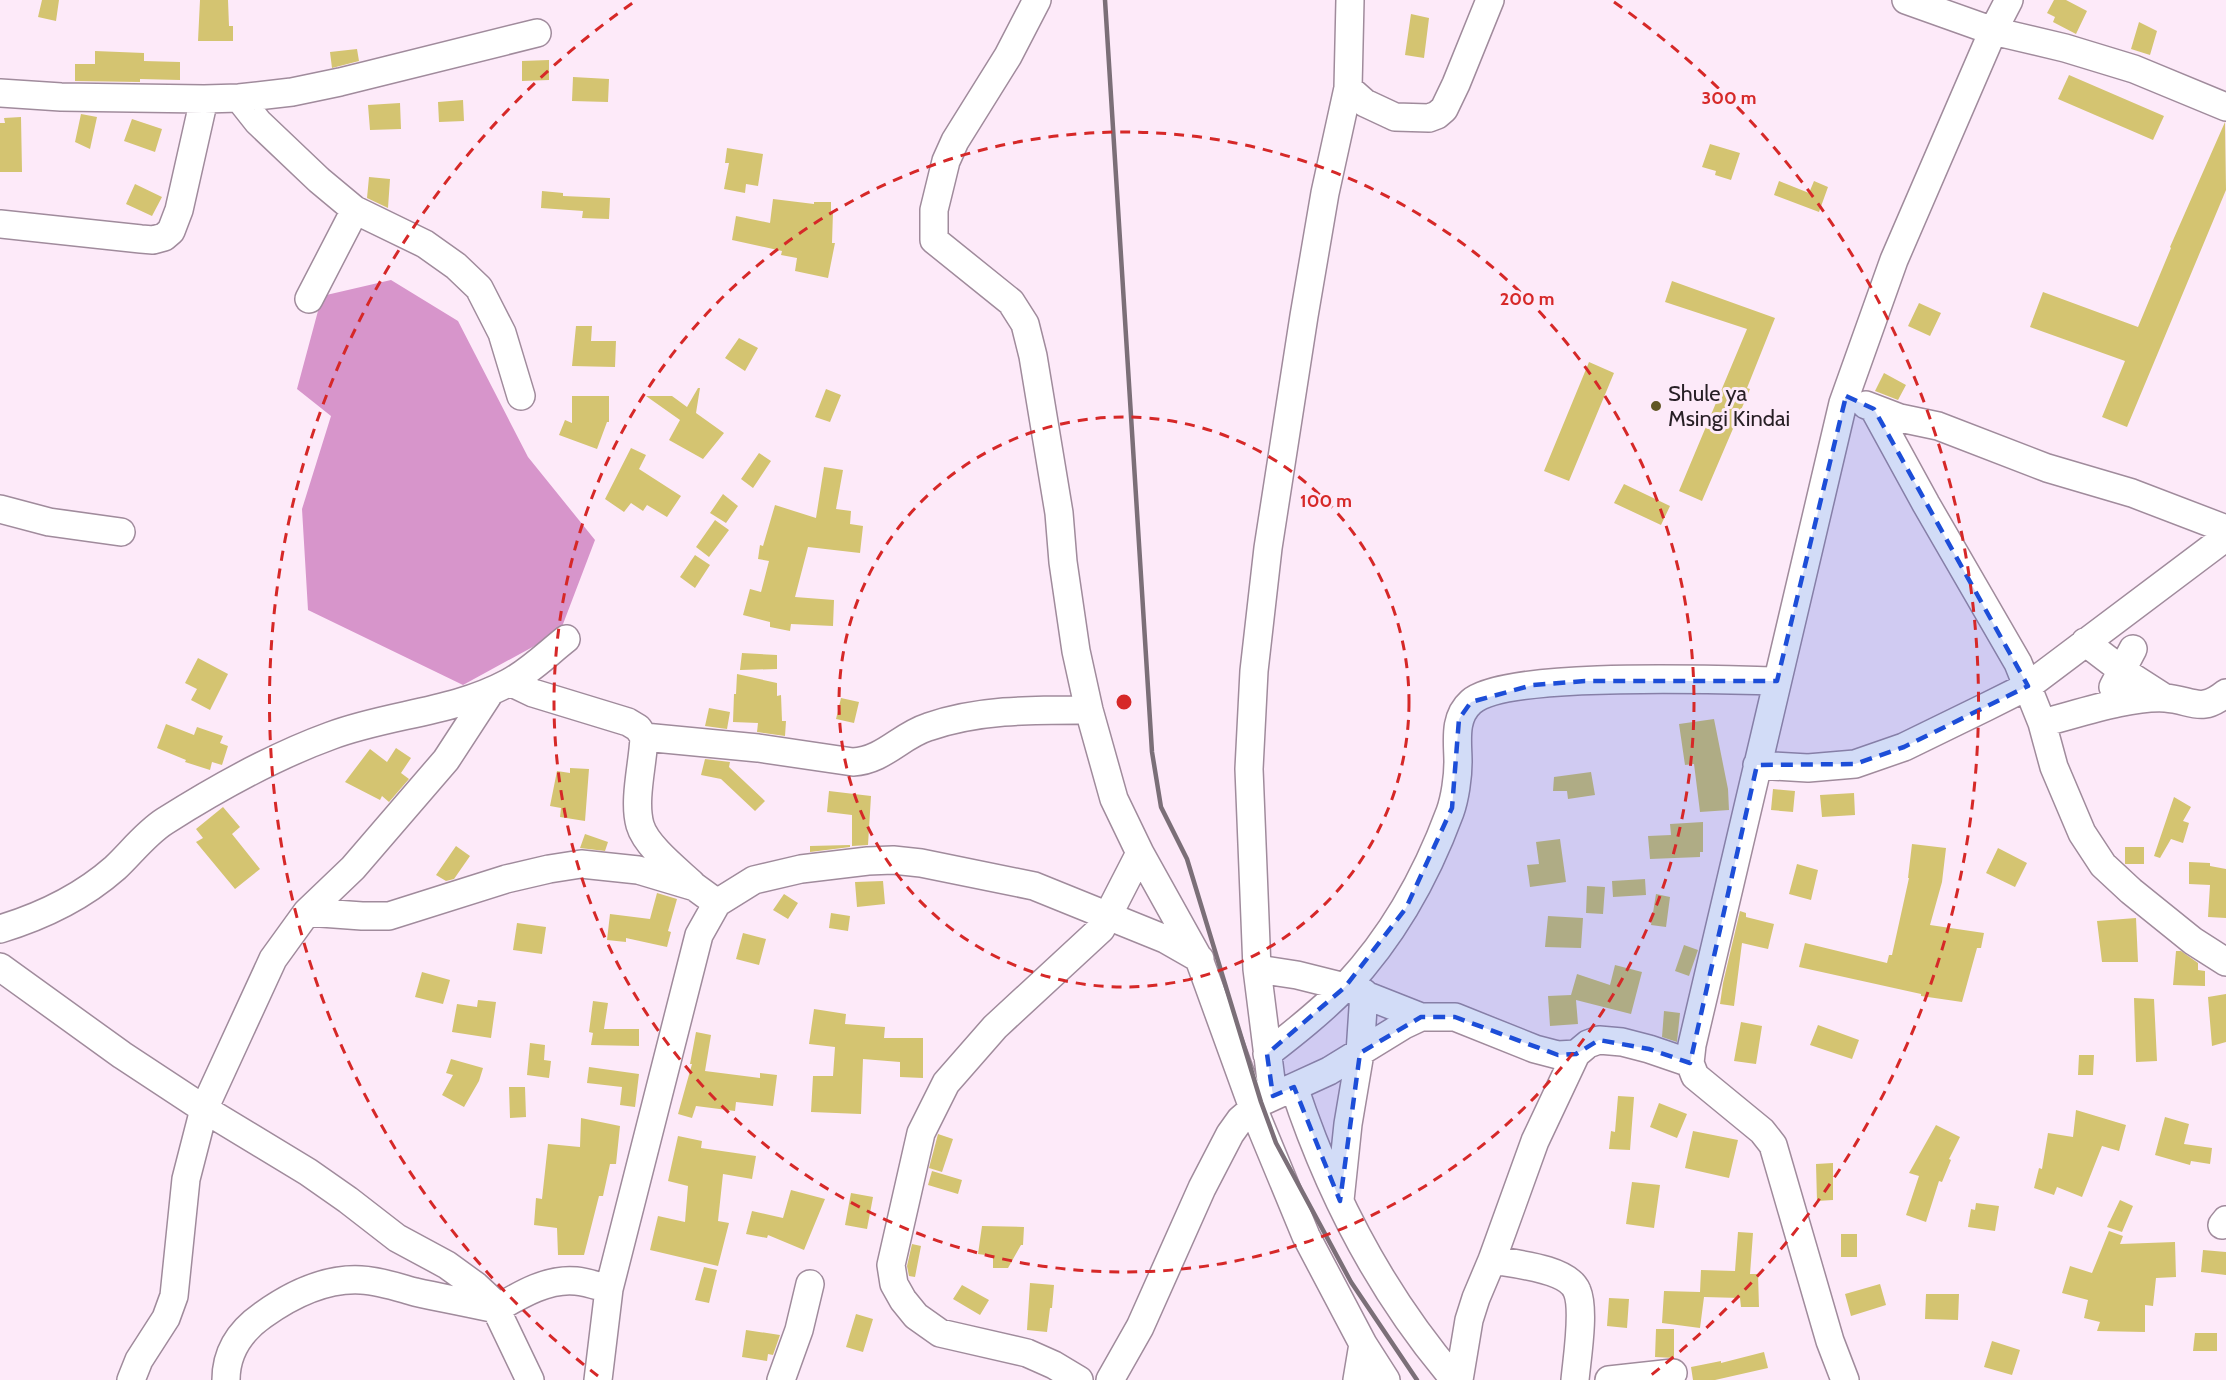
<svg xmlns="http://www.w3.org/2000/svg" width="2226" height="1380" font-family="Cabin,sans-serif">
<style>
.forest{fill:#d795cb}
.building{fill:#d4c471}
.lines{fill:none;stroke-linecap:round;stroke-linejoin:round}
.minor-casing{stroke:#a08b9c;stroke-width:30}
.minor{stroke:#fff;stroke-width:27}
.rail{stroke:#7b6f78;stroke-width:4.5}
.marked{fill:#1d4ed8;fill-opacity:0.2;stroke:#1d4ed8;stroke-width:4.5;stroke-dasharray:12 8;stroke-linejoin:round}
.ring{fill:none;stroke:#d62828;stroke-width:3;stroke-dasharray:10 8}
.poi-dot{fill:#605623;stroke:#fdeaf9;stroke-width:2}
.labels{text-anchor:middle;stroke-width:6;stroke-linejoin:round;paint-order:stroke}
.poi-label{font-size:22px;fill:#271f25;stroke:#fdeaf9;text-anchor:start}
.centre{fill:#d62828;stroke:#fdeaf9;stroke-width:3}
.ring-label{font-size:18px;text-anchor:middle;font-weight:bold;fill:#d62828;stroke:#fdeaf9;stroke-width:6;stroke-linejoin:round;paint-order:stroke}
</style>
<rect width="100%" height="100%" fill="#fdeaf9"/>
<path class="forest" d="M391,280L458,321L528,457L595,540L560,632L463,685L308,610L302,509L331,416L297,389L322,296Z"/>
<path class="building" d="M42,0H59L56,21L38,17Z
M200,0H228L229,26H233V41H198Z
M2054,0H2066L2087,11L2076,34L2053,22L2055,17L2047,13Z
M1411,14L1429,18L1424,58L1405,55Z
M2139,22L2157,31L2150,55L2131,49Z
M357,49L359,61L332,68L330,52Z
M95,51L144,53V61L180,62V80L140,79V82L75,81V64H95Z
M549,60V80L522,81V61Z
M2069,75L2164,116L2153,140L2058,99Z
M573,77L609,79L608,102L572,101Z
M463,100L464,121L439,122L438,102Z
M400,103L401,129L370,130L368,105Z
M81,114L97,117L90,149L75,142Z
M21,117L22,172H0V123H5L4,118Z
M132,119L162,129L155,152L124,141Z
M2225,122L2226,190L2127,427L2102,417L2125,361L2030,327L2043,292L2138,327L2171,248L2170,247Z
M1710,144L1740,153L1731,180L1715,175L1716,171L1702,167Z
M727,148L763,154L758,186L746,184L745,193L724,189L729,163H725Z
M369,177L390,179L388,208L367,198Z
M1779,181L1809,193L1814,181L1828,187L1819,212L1774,195Z
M135,184L162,197L152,216L126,204Z
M542,191L563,193V196L610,198L609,219L582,218L583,211L541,208Z
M773,199L814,204V202H831V212H833L832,243H835L828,278L795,271L797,258L781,255L782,251L732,240L736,216L770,223Z
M1672,281L1775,318L1747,388L1750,389L1702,501L1679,491L1747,329L1665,302Z
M1919,303L1941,313L1930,336L1908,326Z
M576,326H592L591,341H616L615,367L572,366Z
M739,338L758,348L745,371L725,358Z
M1589,362L1614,373L1569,481L1544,471Z
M1884,373L1906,385L1898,400L1875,391Z
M698,388H700L696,413L724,433L703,459L669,440L680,420L646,396H672L687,407Z
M826,389L841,395L830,422L815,417Z
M572,396H609V422H607L597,449L559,435L565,420L572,423Z
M631,448L646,455L639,469L681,496L667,517L647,505L643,511L631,503L624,512L605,499Z
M759,453L771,461L753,488L741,479Z
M824,467L843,470L836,509L851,511L850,524L863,526L860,553L808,547L795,597L834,600L833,626L791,624L790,631L770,627V622L743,615L750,589L761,592L769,561L758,559L760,545L763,546L775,505L816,518Z
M1624,484L1670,506L1661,525L1614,503Z
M723,494L738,506L726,523L710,513Z
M715,520L729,530L709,557L696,547Z
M695,555L710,565L695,588L680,577Z
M742,653L777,655V669L740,670Z
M198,658L228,674L210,710L191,700L197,689L185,683Z
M737,674L777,683V696L781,695L782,721H786L785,736L757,732L758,723L733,722L734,694H736Z
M841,698L859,702L854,723L836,719Z
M709,708L730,712L727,729L705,726Z
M1714,719L1728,789L1729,810L1700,812L1694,764L1685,765L1679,724Z
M166,724L194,735L197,727L223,736L220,743L228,746L222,765L212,762L210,770L185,762L186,760L157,748Z
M396,748L411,758L401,773L409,779L389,802L382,796L380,800L345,782L370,749L387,762Z
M705,759L730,762L729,767L765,801L755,811L721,779L701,775Z
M570,768L589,769L585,821L560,817L561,808L550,806L557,771L570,773Z
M1591,772L1595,795L1568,799L1567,791H1553L1554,777Z
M1773,789L1795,791L1793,812L1771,810Z
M829,791L871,796L868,845L852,846V815L827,812Z
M1854,793L1855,815L1822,817L1820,795Z
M2174,797L2191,807L2183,821L2189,823L2183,843L2171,839L2160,858L2154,856Z
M223,807L240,827L232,834L260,869L235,889L196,842L203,838L196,829Z
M1703,822V852H1700V857L1650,859L1648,836L1671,835L1670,824Z
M585,834L608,842L605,851L580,848Z
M1560,839L1566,882L1530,887L1527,865L1539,864L1536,842Z
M1912,844L1946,848L1942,882L1930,925L1984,933L1981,948H1977L1962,1002L1921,996V994L1799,967L1805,943L1887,963L1889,955H1892L1909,878H1908Z
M850,845V847L810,852V846Z
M456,846L470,856L454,879L446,881L436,875Z
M2125,847H2144V864H2125Z
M1998,848L2027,863L2015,887L1986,873Z
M2189,862L2210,863V866L2226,869V918L2208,917L2210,885L2189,884Z
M1797,864L1818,870L1811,900L1789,894Z
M1645,879L1646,895L1613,897L1612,881Z
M883,881L885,904L857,907L855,882Z
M1587,886L1605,887L1603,914L1586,913Z
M657,893L677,899L668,931L671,932L667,947L626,938V942L607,940L610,914L650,919Z
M784,894L798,903L788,919L773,910Z
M1656,894L1670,897L1666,927L1651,925Z
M1740,911L1746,913V917L1774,924L1768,949L1742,943L1734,1006L1720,1004L1723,983Z
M831,913L850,916L848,931L829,928Z
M1548,916L1583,918L1581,948L1545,947Z
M2136,918L2138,962H2102L2097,921Z
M517,923L546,927L542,954L513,950Z
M743,933L766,939L759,965L736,959Z
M1684,945L1698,950L1689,976L1675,971Z
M2176,951H2181L2198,963V970L2205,971V986L2173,985Z
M1615,965L1642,972L1631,1014L1576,1000L1578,1024L1550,1026L1548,996L1571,995L1577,974L1610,985Z
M422,972L450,980L443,1004L415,997Z
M2226,994V1042L2212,1046L2208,997Z
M2134,998L2154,999L2157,1061L2136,1062Z
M478,1000L496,1002L491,1038L452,1032L457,1004L477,1007Z
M593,1001L608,1003L604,1029H639V1046L591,1045L593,1033L589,1032Z
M814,1009L846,1014L845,1024L885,1027L884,1038H923V1078L900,1077V1062L863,1059L861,1114L811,1112L813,1076H833L835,1047L809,1044Z
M1664,1011L1680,1013L1677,1042L1662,1037Z
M1741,1022L1762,1026L1756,1064L1734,1061Z
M1818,1025L1859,1040L1852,1059L1810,1045Z
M696,1032L711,1035L705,1071L760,1078V1073L777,1075L773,1106L736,1102L735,1111L696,1106L692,1118L678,1114L692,1064H690Z
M530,1043L545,1045L544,1060L551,1061L549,1078L527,1075Z
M2079,1055H2094L2093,1075H2078Z
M451,1059L483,1068L479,1081L464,1107L442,1095L453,1075L446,1073Z
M589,1067L639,1074L635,1107L620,1105L622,1087L587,1083Z
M509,1087H525L526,1117L510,1118Z
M1618,1096L1634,1097L1630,1150L1609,1149L1611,1131L1615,1132Z
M1659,1103L1687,1114L1677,1138L1650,1127Z
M2076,1110L2126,1125L2119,1151L2102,1146L2082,1197L2057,1187L2054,1195L2034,1188L2039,1168L2042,1169L2048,1133L2073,1137Z
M2165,1117L2189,1124L2184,1144L2212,1148L2210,1164L2191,1161L2190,1165L2155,1155Z
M581,1118L620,1126L616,1164H610L603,1196H599L584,1255H558L557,1228L534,1225L536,1198L542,1199L548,1144L580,1147Z
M1936,1125L1960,1137L1949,1159L1951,1160L1942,1182L1939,1181L1926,1222L1906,1215L1919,1176L1909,1173Z
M1693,1131L1738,1140L1729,1178L1685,1168Z
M938,1134L953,1139L942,1172L929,1168Z
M678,1136L702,1141L701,1148L756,1156L752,1179L723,1174L718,1221L729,1223L718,1266L650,1250L658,1216L685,1222L688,1186L668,1181Z
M1833,1163V1200L1817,1201L1816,1164Z
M932,1171L962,1180L958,1194L928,1185Z
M1632,1182L1660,1185L1654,1228L1626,1224Z
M791,1190L825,1199L804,1250L768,1235L767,1238L746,1234L752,1211L783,1218Z
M851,1193L873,1197L867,1229L845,1225Z
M2120,1200L2133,1206L2122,1232L2107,1227Z
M1976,1203L1999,1206L1995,1231L1968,1227L1971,1209L1975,1210Z
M982,1226L1024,1227L1023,1245H1021L1008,1268H993V1256L978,1254Z
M2109,1231L2123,1236L2120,1244L2175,1242L2176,1277L2156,1278L2153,1306L2145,1305V1332L2097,1331L2100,1322L2084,1318L2088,1300L2062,1293L2070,1266L2092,1273Z
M1738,1232L1753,1233L1750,1274H1758L1759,1307H1741L1740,1298L1704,1297L1700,1328L1662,1323L1664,1291L1700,1292L1701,1270L1735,1271Z
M1841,1234H1857V1257H1841Z
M912,1244L921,1246L915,1277L909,1276L907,1266Z
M2203,1250L2226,1252V1275L2201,1272Z
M704,1267L717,1270L709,1303L695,1300Z
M1030,1283L1054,1285L1052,1308H1050L1047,1332L1027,1330Z
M1880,1284L1886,1305L1851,1316L1845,1294Z
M962,1285L989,1300L980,1315L953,1299Z
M1926,1294H1959L1958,1320L1925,1319Z
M1609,1298L1629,1299L1627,1328L1607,1326Z
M856,1314L873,1319L863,1352L846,1347Z
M1656,1329H1674V1358L1655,1357Z
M746,1330L780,1335L773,1355L768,1354L767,1361L742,1357Z
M2195,1333H2217V1351H2193Z
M1992,1341L2020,1350L2012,1375L1984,1367Z
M1764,1352L1768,1368L1715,1380H1693L1691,1367L1721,1361V1363Z"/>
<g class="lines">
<defs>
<path id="minor" d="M1037,0L1008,56L955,141L946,161L934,210V240L1011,302L1025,324L1033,356L1059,513L1063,562L1076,651L1089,710L1114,799L1140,853L1199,959L1253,1108L1306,1236L1363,1344L1386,1380
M1906,0L1993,31L2009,0
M1348,88L1365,103L1395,117L1429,118L1437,115L1444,109L1456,84L1490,0
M0,93L61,97L204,99L239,98L292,92L340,82L537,33
M239,98L258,122L319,180L355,210L425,244L456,266L479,288L502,333L521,396
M0,224L141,239L153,240L164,237L171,231L179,210L204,99
M309,299L355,210
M1866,405L1900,418L1938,426L2047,468L2132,493L2226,529
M1874,409L1926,504L2018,663L2042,723L2054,767L2082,833L2103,865L2131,891L2193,941L2226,962
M0,509L49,522L121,532
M2085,642L2123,671L2165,698
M510,682L533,693L628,722L638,728L644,737C643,764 633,800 640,825C646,846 677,870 692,884
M2113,687L2133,649
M2042,723C2078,714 2129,696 2165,698C2193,700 2200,714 2226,693
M644,737L758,748L853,762C884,760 900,736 928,727C980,709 1035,710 1089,710
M1757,765L1808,768L1855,764L1904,747L1986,707L2028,686L2226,537
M307,912L362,916H389L506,879L549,869L581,864L638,870L695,887L717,903L754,880L801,869L868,861L893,860L921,863L1034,886L1165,939L1200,959
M0,929C43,916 81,898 115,868C131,853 146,833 165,821C214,790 275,756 330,736C388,714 452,713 508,683C529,672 547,654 566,639
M0,967L122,1055L204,1109L308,1172L348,1200L397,1238L447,1265L476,1286L491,1300L496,1309L530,1380
M1257,969L1297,975L1345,987L1421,1017
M1267,1054C1294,1033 1322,1011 1346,986C1394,935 1426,877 1450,812C1455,798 1458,777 1458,762C1458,742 1453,718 1471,702C1506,671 1723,680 1777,681
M1294,1087C1329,1193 1382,1295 1455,1380
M1273,1096L1257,969L1249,769L1254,671L1268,548L1304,316L1325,193L1348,88L1350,0
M1340,1200L1348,1124L1360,1053L1364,993
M2222,1225L2226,1220
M1492,1260C1514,1264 1568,1268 1577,1291C1585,1310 1577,1358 1575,1380
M131,1380L139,1360L166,1318L174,1296L186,1179L204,1109L273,959L307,912L353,868L446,760L491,691
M226,1380C226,1352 240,1331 263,1315C291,1295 326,1278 361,1280C380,1281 397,1287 415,1292C442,1298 469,1303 496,1309C520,1295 548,1278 576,1281C587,1282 598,1286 609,1289
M598,1380L609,1289L699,935L717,903
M781,1380L799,1330L810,1284
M1079,1380L1054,1365L1027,1353L940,1333L916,1316L903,1300L894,1284L891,1265L921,1133L946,1083L995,1027L1101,929L1140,853
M1110,1380L1140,1327L1202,1188L1230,1134L1240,1120L1261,1102L1329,1071L1404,1025L1421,1017H1455L1535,1049L1558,1055L1576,1054L1588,1044L1599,1040L1622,1042L1649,1049L1690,1063
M1357,1380L1363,1344
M1459,1380L1469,1320L1476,1298L1492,1260L1535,1141L1576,1054
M1609,1380L1673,1373
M1845,1380L1830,1341L1773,1145L1762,1131L1695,1076L1690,1063L1692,1045L1843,403L1894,260L1993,31L2065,48L2134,69L2226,107"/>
</defs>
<use href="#minor" class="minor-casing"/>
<use href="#minor" class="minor"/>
<path class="rail" d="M1105,0L1152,752L1161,807L1187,859L1261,1102L1276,1143L1351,1282L1417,1380"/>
</g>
<path class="marked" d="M1846,396L1874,409L2028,686L1904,747L1855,764L1757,765L1690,1063L1649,1049L1599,1040L1576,1054L1558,1055L1455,1017H1421L1360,1053L1340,1201L1294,1087L1273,1096L1267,1054L1345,987L1406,908L1452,808L1459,719L1471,702L1533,685L1585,681H1777Z"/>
<g class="ring">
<circle cx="1124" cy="702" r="285"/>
<circle cx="1124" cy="702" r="570"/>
<path d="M598 1376A855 855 0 0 1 634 2M1614 2A855 855 0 0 1 1650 1376"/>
</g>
<circle class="poi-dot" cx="1656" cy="406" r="6"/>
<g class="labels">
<g class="poi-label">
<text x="1668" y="401">Shule ya<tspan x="1668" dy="25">Msingi Kindai</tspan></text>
</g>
</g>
<circle cx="1124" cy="702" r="9" class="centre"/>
<g class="ring-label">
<text x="1729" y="104">300 m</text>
<text x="1527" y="305">200 m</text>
<text x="1326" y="507">100 m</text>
</g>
</svg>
